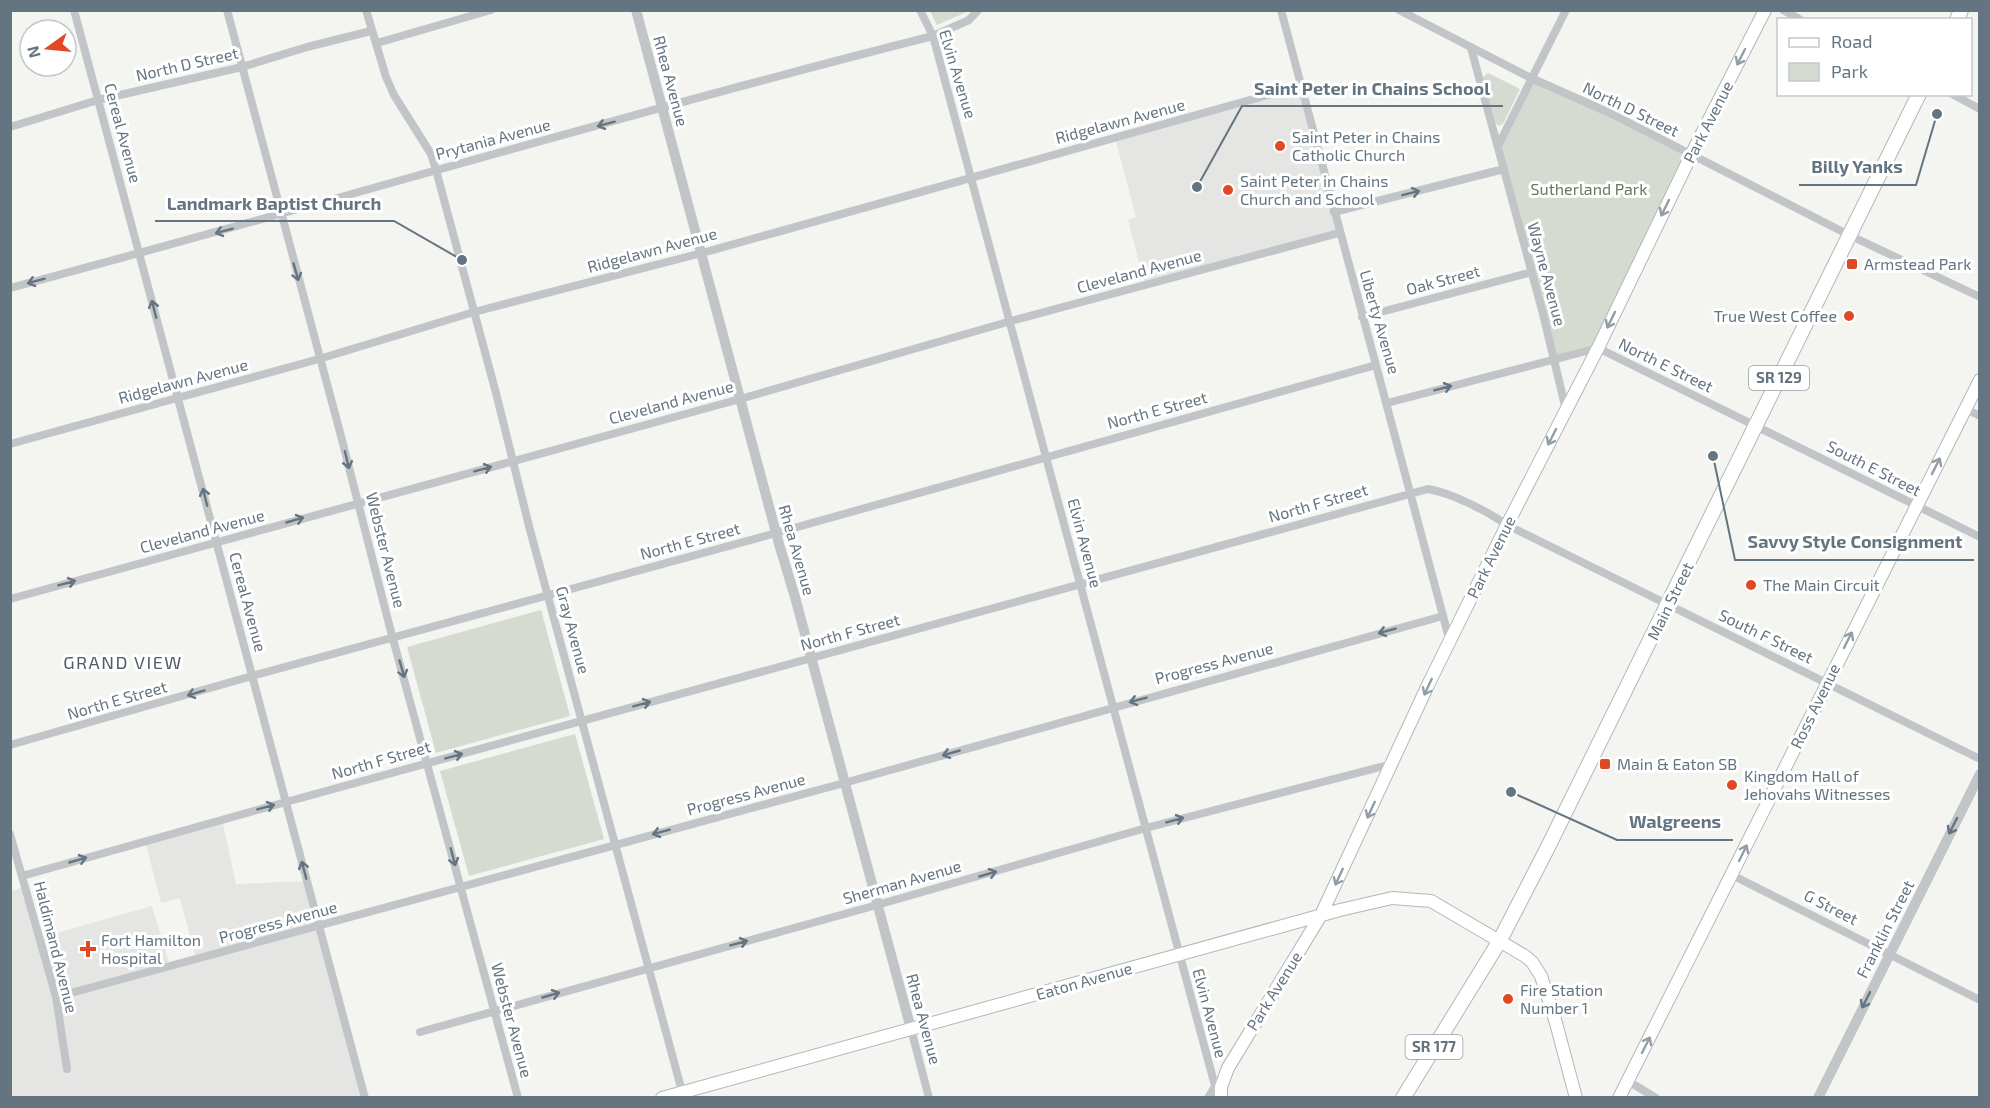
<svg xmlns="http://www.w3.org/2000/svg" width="1990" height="1108" font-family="'Exo 2',sans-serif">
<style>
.built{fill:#e5e6e4}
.green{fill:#d5dbd1}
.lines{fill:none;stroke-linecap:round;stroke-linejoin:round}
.secondary-casing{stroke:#b2b7bb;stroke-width:14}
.primary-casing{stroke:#b2b7ba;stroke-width:16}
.minor{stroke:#c2c5c8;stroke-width:8}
.tertiary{stroke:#c2c5c8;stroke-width:10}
.secondary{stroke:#fff;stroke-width:12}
.primary{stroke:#fff;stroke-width:14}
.oneway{stroke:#929ea7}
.oneway2{stroke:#647581}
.poi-dot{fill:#e04924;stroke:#fff;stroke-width:2}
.labels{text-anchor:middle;stroke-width:6;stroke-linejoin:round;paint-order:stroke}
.shield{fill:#fff;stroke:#929ea7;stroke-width:1.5}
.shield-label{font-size:15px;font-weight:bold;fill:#647581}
.street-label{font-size:16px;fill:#647581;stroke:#fff}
.poi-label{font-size:16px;fill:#647581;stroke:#fff;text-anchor:start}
.park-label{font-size:16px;fill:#687862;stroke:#fff}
.neighbourhood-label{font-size:18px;letter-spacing:1.5px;fill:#515e66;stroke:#fff}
.leader{fill:none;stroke:#647581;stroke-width:2}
.callout-dot{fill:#647581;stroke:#fff;stroke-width:2}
.callout-label{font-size:18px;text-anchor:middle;font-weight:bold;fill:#647581;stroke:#fff;stroke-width:6;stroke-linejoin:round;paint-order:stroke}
</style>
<rect width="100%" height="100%" fill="#f4f4f0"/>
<path class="built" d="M1300,86L1339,233L1145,285L1128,220L1136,217L1115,138Z
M222,819L236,884L307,881L365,1097L11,1098V891L25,887L39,938L152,906L170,966L196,959L180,898L161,903L145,841Z"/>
<path class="green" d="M930,11H969L937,25Z
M1488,73L1520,89L1503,124L1499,126L1495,123L1483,77Z
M1531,78L1691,155L1598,348L1554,359L1498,146Z
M541,610L570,716L436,753L407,647Z
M575,734L604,839L469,876L440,771Z"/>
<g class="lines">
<defs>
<path id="secondary" d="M662,1098L1340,910L1392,898L1431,901L1525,956L1532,962L1541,976L1556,1023L1576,1098
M1221,1098V1087L1228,1068L1321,915L1428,685L1507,525L1598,348L1696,145L1765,10
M1619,1098L1980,380"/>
<path id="primary" d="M1957,20L1961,10
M1403,1098L1499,942L1547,849L1919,94"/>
</defs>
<use href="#secondary" class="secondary-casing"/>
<use href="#primary" class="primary-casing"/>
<path class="minor" d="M74,10L365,1098
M227,10L341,436L390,628L518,1098
M366,10L386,77L394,95L431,154L436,170L496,393L530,530L683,1095
M920,10L933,36L971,178L1215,1086
M1281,10L1450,642
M1399,10L1531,78L1610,113L1849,235L1980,297
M1783,10L1801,20
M377,43L491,10
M1471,48L1543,314L1566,410
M1952,94L1980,109
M10,127L98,100L242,67L307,47L371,31
M1498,146L1566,10
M1334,212L1504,169
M10,288C318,206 624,114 933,36L969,20L978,10
M1362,317L1532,272
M1387,403L1598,348L1980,537
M1966,409L1980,416
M10,444L319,359L474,312L702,253L1300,86
M10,599L740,399L1011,321L1339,233
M10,745L252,676L776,533L1376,365
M10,834L56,997L67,1069
M1732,875L1980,1000
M22,876L286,802L1428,489C1452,493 1487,511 1507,525L1980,759
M56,997L844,783L1443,616
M911,1029L929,1098
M420,1032L877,905L1146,828L1392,764
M1628,1081L1656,1098
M1208,1098L1217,1083"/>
<path class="tertiary" d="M636,10L779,544L795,597L911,1029
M1818,1098L1980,774"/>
<use href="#secondary" class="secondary"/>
<use href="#primary" class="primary"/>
</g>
<defs><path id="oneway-shaft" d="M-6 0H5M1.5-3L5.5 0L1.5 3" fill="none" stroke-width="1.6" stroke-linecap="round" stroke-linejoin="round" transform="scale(1.5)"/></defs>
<g class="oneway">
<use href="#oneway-shaft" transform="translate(1741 57) rotate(117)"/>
<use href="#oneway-shaft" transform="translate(1665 208) rotate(116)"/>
<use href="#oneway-shaft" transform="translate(1611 320) rotate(116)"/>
<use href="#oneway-shaft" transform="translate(1552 437) rotate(117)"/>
<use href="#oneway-shaft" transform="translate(1936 466) rotate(-63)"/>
<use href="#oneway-shaft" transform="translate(1848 640) rotate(-63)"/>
<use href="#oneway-shaft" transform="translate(1428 687) rotate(115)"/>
<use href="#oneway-shaft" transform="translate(1371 810) rotate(115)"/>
<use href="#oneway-shaft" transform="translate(1743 853) rotate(-64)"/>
<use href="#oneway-shaft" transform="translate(1339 877) rotate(115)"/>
<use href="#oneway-shaft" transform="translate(1646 1045) rotate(-63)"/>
</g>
<g class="oneway2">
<use href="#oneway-shaft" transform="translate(606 124) rotate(165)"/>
<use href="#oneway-shaft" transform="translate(1411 193) rotate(-14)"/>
<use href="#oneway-shaft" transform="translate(224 231) rotate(165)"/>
<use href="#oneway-shaft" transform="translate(296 272) rotate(74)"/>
<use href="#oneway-shaft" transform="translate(36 281) rotate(165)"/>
<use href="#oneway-shaft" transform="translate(154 309) rotate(-104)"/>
<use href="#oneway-shaft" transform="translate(1443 388) rotate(-15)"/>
<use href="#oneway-shaft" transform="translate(347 460) rotate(76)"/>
<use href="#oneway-shaft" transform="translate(483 469) rotate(-15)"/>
<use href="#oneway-shaft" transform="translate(205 497) rotate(-104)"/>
<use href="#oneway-shaft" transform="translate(295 520) rotate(-16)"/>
<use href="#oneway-shaft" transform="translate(67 583) rotate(-15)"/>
<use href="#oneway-shaft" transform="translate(1387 631) rotate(165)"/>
<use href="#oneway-shaft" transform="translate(402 669) rotate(74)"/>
<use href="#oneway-shaft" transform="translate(196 693) rotate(163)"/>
<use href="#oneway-shaft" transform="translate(1138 700) rotate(165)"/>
<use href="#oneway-shaft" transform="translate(642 704) rotate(-15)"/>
<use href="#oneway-shaft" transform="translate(951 753) rotate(164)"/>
<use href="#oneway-shaft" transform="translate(454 756) rotate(-15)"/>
<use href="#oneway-shaft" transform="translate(266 807) rotate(-15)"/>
<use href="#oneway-shaft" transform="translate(1175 820) rotate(-15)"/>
<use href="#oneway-shaft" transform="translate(1953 826) rotate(117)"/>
<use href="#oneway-shaft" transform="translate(661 832) rotate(165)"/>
<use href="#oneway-shaft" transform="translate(453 857) rotate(75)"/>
<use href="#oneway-shaft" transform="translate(78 860) rotate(-16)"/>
<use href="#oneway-shaft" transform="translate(304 870) rotate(-105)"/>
<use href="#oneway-shaft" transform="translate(988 874) rotate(-16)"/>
<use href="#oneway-shaft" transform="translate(739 943) rotate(-15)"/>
<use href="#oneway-shaft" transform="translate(551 995) rotate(-16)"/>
<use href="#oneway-shaft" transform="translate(1866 1000) rotate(117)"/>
</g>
<g class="poi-dot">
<circle cx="1280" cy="146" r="6"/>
<circle cx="1228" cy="190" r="6"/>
<rect x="1846" y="258" width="12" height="12" rx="3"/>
<circle cx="1849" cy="316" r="6"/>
<circle cx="1751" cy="585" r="6"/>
<rect x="1599" y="758" width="12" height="12" rx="3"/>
<circle cx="1732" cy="785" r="6"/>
<path d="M85 940h6v6h6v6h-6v6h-6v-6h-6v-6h6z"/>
<circle cx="1508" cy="999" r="6"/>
</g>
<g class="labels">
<g class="shield">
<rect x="1749" y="366" width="60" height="24" rx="4.5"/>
<rect x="1405.5" y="1035" width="57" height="24" rx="4.5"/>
</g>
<g class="shield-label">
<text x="1779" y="383">SR 129</text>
<text x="1434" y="1052">SR 177</text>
</g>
<g class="street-label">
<text transform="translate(187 64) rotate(-13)" y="6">North D Street</text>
<text transform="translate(958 74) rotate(73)" y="6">Elvin Avenue</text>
<text transform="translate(671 81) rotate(75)" y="6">Rhea Avenue</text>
<text transform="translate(1631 109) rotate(26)" y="6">North D Street</text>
<text transform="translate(1120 121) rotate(-15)" y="6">Ridgelawn Avenue</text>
<text transform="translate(1708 122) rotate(-63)" y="6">Park Avenue</text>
<text transform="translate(123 133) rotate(75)" y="6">Cereal Avenue</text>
<text transform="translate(493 139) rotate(-15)" y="6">Prytania Avenue</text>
<text transform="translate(652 250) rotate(-15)" y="6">Ridgelawn Avenue</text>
<text transform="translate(1139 271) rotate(-15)" y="6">Cleveland Avenue</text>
<text transform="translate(1547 274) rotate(75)" y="6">Wayne Avenue</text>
<text transform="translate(1443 280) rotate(-15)" y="6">Oak Street</text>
<text transform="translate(1380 322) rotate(74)" y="6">Liberty Avenue</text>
<text transform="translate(1666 365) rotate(26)" y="6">North E Street</text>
<text transform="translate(183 381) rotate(-15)" y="6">Ridgelawn Avenue</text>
<text transform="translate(671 402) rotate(-15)" y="6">Cleveland Avenue</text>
<text transform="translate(1157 410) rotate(-15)" y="6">North E Street</text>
<text transform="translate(1874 468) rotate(27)" y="6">South E Street</text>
<text transform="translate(1318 503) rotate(-16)" y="6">North F Street</text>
<text transform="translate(202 531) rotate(-15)" y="6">Cleveland Avenue</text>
<text transform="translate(690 541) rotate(-15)" y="6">North E Street</text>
<text transform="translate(1085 543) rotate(75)" y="6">Elvin Avenue</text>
<text transform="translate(386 550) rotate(76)" y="6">Webster Avenue</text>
<text transform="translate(797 550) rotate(74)" y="6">Rhea Avenue</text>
<text transform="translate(1491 557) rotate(-64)" y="6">Park Avenue</text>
<text transform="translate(1670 601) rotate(-64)" y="6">Main Street</text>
<text transform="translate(248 602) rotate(75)" y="6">Cereal Avenue</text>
<text transform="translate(573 630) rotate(75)" y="6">Gray Avenue</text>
<text transform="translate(850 632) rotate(-15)" y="6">North F Street</text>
<text transform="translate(1766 636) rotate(26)" y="6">South F Street</text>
<text transform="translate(1214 663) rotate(-15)" y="6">Progress Avenue</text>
<text transform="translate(117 700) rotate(-16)" y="6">North E Street</text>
<text transform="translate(1815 706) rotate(-64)" y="6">Ross Avenue</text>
<text transform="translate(381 760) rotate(-16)" y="6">North F Street</text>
<text transform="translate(746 794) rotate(-15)" y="6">Progress Avenue</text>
<text transform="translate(902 882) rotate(-16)" y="6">Sherman Avenue</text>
<text transform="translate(1831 907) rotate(27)" y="6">G Street</text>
<text transform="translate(278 922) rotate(-15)" y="6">Progress Avenue</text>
<text transform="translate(1885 929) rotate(-63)" y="6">Franklin Street</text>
<text transform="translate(56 947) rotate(76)" y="6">Haldimand Avenue</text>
<text transform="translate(1084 981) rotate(-16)" y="6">Eaton Avenue</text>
<text transform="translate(1274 991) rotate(-58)" y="6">Park Avenue</text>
<text transform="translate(1210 1013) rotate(75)" y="6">Elvin Avenue</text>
<text transform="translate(924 1019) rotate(75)" y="6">Rhea Avenue</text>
<text transform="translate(512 1020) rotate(75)" y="6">Webster Avenue</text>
</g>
<g class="poi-label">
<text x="1292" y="143">Saint Peter in Chains<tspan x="1292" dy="18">Catholic Church</tspan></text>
<text x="1240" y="187">Saint Peter in Chains<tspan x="1240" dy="18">Church and School</tspan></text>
<text x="1864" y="270">Armstead Park</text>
<text x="1837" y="322" text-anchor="end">True West Coffee</text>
<text x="1763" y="591">The Main Circuit</text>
<text x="1617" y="770">Main &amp; Eaton SB</text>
<text x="1744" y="782">Kingdom Hall of<tspan x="1744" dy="18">Jehovahs Witnesses</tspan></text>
<text x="101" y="946">Fort Hamilton<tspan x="101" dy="18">Hospital</tspan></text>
<text x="1520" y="996">Fire Station<tspan x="1520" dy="18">Number 1</tspan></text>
</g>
<g class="park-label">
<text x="1589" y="195">Sutherland Park</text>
</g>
<g class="neighbourhood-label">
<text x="123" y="669">GRAND VIEW</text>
</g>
</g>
<path class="leader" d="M1197 187L1242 106H1503M1937 114L1916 185H1799M462 260L394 221H155M1713 456L1735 560H1974M1511 792L1617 840H1733"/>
<g class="callout-dot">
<circle cx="1197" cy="187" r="6"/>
<circle cx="1937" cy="114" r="6"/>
<circle cx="462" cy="260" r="6"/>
<circle cx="1713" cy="456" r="6"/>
<circle cx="1511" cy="792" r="6"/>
</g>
<g class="callout-label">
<text x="1372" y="95">Saint Peter in Chains School</text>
<text x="1857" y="173">Billy Yanks</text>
<text x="274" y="210">Landmark Baptist Church</text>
<text x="1855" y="548">Savvy Style Consignment</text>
<text x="1675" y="828">Walgreens</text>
</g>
<rect width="1990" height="1108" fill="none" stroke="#647581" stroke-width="24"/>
<rect x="1777" y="18" width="195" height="78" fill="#ffffff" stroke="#c1c8cd" stroke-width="1.5"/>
<rect x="1789" y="38" width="30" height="9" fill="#ffffff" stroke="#c1c8cd" stroke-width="1.5"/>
<text x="1831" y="48" font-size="18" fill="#647581">Road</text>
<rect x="1789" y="63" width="30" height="18" fill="#d5dbd1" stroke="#c1c8cd" stroke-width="1.5"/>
<text x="1831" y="78" font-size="18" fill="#647581">Park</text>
<g transform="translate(48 48) rotate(255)"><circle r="28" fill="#ffffff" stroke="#c1c8cd" stroke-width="1.5"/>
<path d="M0-4.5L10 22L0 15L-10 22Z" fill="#e04924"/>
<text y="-9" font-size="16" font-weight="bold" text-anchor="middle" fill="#647581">N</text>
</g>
</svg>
